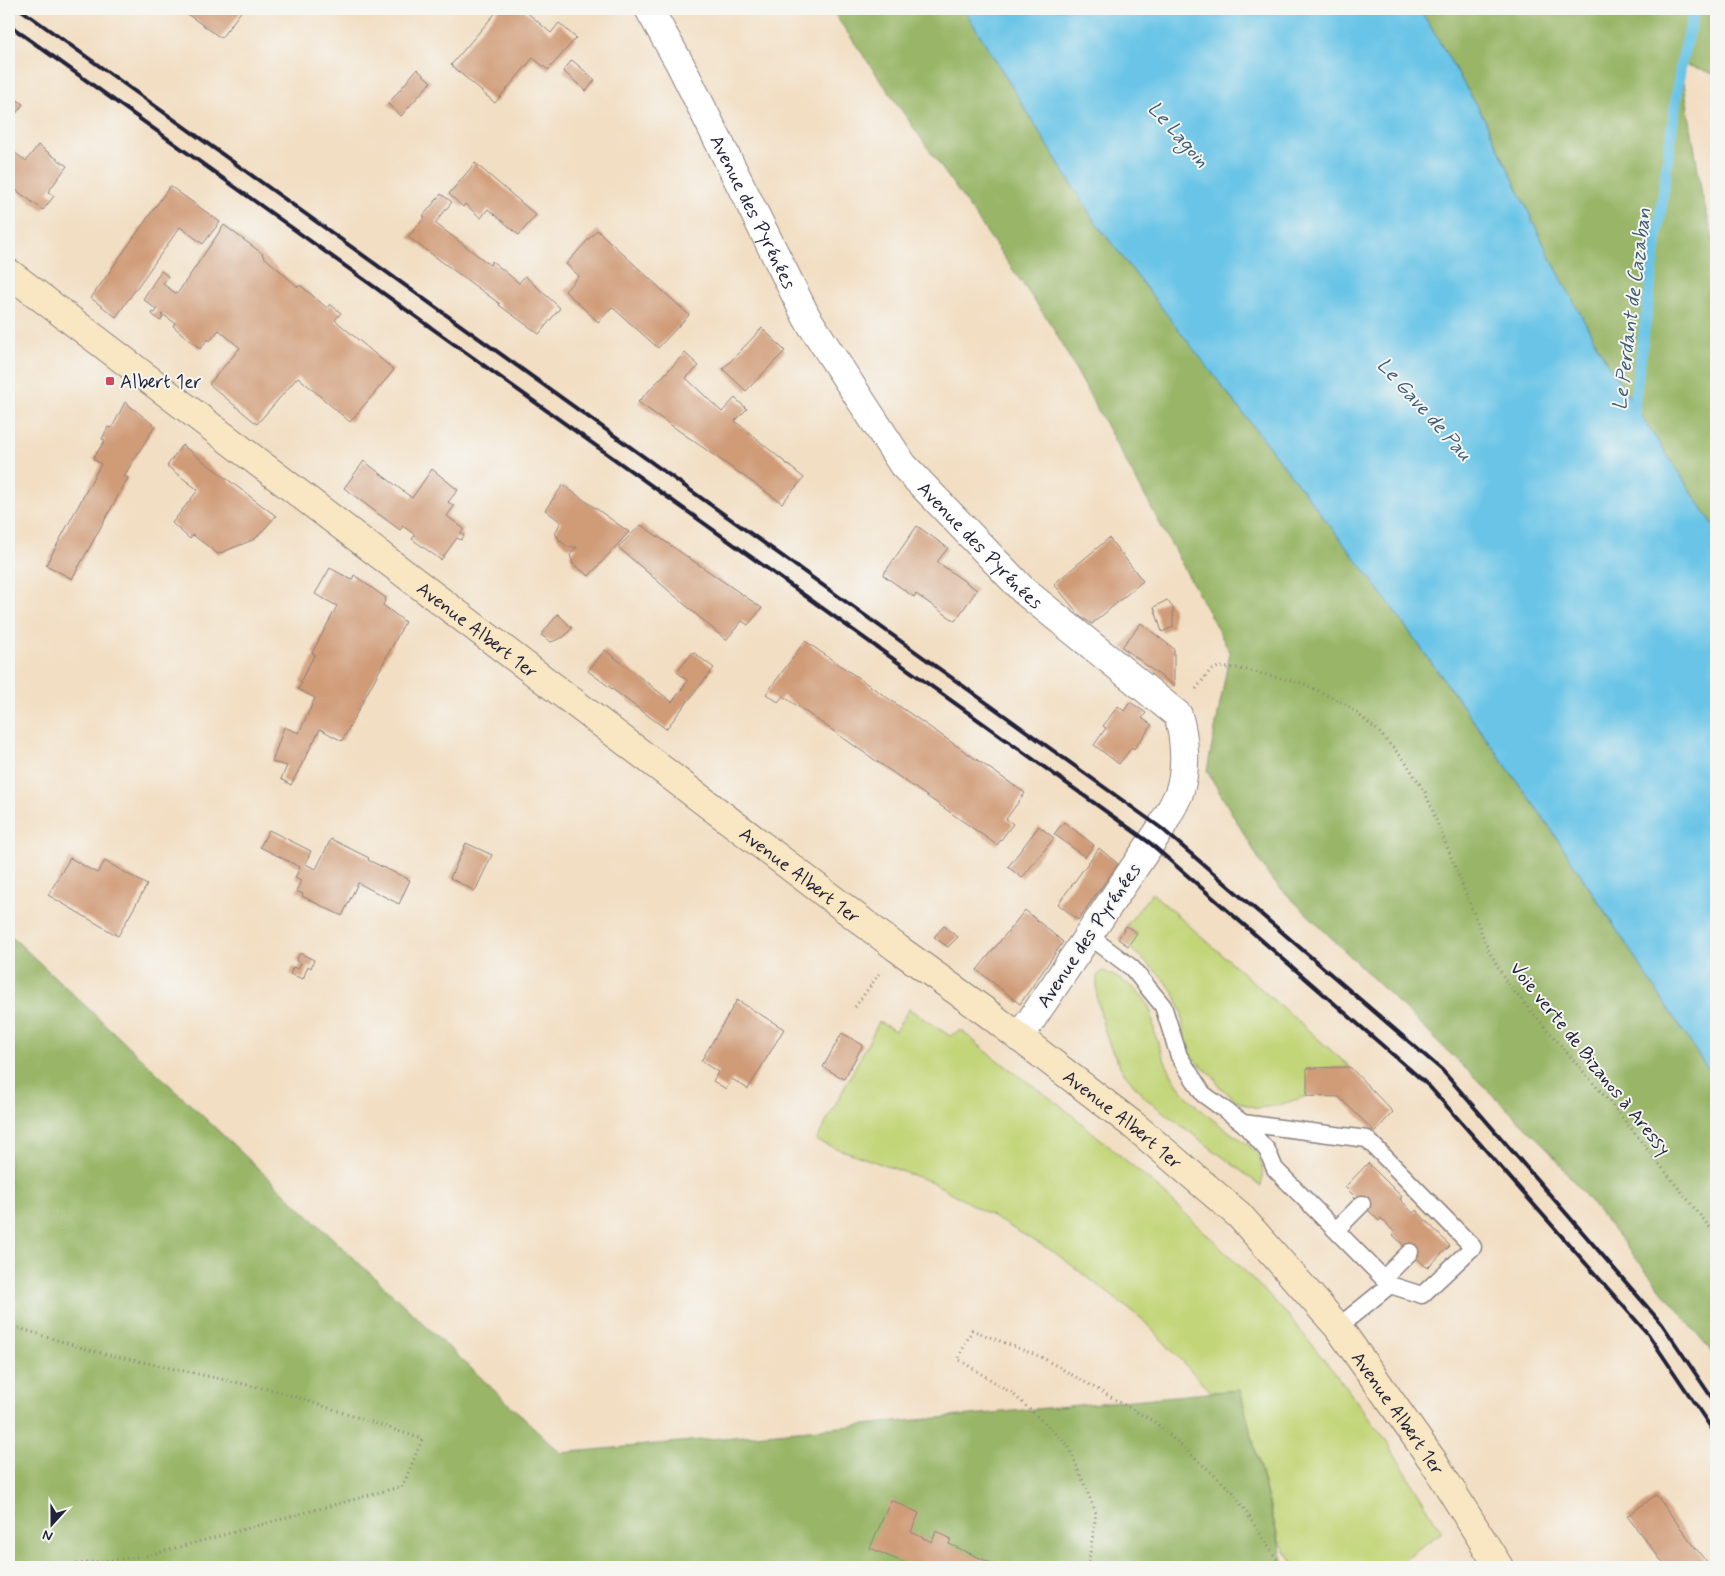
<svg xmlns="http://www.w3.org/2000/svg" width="1725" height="1576" font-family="Mynerve,sans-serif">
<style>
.green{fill:#c2d578;stroke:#727c5a}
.forest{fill:#99b668;stroke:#5e6c52}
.water{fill:#69c4e7;stroke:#467391}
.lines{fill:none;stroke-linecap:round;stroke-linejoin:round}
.stream{stroke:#69c4e7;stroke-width:11}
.building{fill:#d09b77}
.lane-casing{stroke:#8a807e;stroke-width:19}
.street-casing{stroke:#8a807e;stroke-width:30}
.secondary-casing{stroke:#8a807e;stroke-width:30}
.path{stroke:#8a807e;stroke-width:3;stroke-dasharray:1 4;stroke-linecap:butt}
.lane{stroke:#fff;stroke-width:16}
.street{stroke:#fff;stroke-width:28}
.secondary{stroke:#f9e7c3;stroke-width:28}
.rail{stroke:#22223b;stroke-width:4}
.poi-dot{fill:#d1495b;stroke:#f6f6f2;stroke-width:2}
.labels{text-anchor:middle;stroke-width:4;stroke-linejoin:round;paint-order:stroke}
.street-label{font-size:19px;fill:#22223b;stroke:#f6f6f2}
.poi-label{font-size:19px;fill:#22223b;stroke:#f6f6f2;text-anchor:start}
.water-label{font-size:20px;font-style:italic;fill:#3b5b77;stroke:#f6f6f2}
</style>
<rect width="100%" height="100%" fill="#f6f6f2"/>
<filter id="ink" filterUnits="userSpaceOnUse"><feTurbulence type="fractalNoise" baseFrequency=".02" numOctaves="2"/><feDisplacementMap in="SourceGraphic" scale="10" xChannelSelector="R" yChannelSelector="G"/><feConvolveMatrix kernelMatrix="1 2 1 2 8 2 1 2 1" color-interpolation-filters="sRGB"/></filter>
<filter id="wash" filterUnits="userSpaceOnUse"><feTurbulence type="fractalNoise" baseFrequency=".0096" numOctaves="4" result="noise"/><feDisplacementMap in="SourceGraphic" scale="20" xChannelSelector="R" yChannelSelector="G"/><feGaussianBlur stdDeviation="1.12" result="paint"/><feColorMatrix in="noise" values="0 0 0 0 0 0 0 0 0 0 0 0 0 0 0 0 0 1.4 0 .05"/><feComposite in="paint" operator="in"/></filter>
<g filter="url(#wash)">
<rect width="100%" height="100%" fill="#f2dec2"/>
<path class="green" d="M1152,893L1350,1067L1308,1069L1307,1096L1276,1106L1257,1108L1240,1103L1219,1086L1214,1077L1190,1055L1184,1036L1182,1012L1174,993L1163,978L1128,946L1137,933L1126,926Z
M1103,971C1118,977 1140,989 1148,1005C1153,1014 1153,1024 1155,1034C1159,1047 1164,1061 1171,1073C1185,1099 1203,1113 1227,1130C1250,1147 1268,1152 1261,1186L1145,1098L1122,1070L1109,1044L1103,1024L1097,997V976Z
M909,1009L950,1036L961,1030L993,1057L1060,1105L1154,1184L1228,1254L1287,1314L1338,1377L1386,1440L1442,1532L1393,1567H1296L1279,1541L1240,1390L1211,1392L1142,1319L1054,1252L932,1182L816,1141L879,1022L895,1031Z"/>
<path class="forest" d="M831,9H964L1093,219L1372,580L1545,820L1716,1082V1357L1546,1147L1270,878L1207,771L1230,652L1052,326Z
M1420,9H1716V75L1701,69L1681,64L1702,195L1716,251V529L1634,405L1598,347L1549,255L1484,118Z
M9,934L561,1453L1240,1390L1285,1567H9Z"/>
<path class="water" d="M964,9H1420L1484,118L1549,255L1598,347L1634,405L1716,529V1082L1545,820L1372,580L1093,219Z"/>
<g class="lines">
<path class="stream" d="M1636,419L1634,405L1681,64L1695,9"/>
</g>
<g id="blocks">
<path class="building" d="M180,9H243L221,38Z
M499,9H523L551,33L559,23L576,38L548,70L533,58L495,103L451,65Z
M572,60L595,80L586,91L563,71Z
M417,69L431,82L401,116L388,104Z
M9,94L23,104L13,118L9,115Z
M38,145L67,166L48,192L54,196L43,210L9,185V153L11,150L26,161Z
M475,163L536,215L519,235L488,209L481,218L465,204L463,207L449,194Z
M170,186L220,222L203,244L180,227L116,317L91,298Z
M441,194L452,202L435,223L490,265L492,261L519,283L525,276L560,308L539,334L499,305L500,304L408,237L425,217L423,216Z
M224,225L263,254L262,255L298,287L300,285L327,308L330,304L341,313L335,320L394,370L350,422L298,377L257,424L209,384L240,348L219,330L210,341L208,339L200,349L173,326L175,323L162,314L161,315L163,317L160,321L152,314L153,312L155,313L157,310L143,299L161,271L168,276L163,284L177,294Z
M597,230L689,315L658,348L612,307L598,322L565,291L579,276L566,264Z
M762,328L785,351L746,391L723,369Z
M685,353L699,366L686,378L722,412L735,398L747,409L735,421L804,478L782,503L638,402Z
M125,402L155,426L124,476L128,478L72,579L46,565L101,464L93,459L105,440L102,439L108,427L112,428Z
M182,445L276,516L255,539L218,554L193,535L190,539L172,523L198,490L167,466Z
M364,461L412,498L432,469L458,490L448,502L454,506L447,516L464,529L461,533L464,536L461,540L457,538L441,560L412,539L415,535L403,526L400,530L344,488Z
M563,485L629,532L589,576L573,564L570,555L577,547H568L560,541L555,533L561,522L545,510Z
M641,525L762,608L748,625L742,621L726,640L618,547Z
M917,526L948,548L937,562L977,590L955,621L916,594L914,597L883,575Z
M1109,538L1143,581L1092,624L1081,617L1054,584Z
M330,568L352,580L354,575L386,598L383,605L405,622L342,741L320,729L291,785L281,779L287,766L272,762L284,727L299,733L315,698L298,689L302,683L300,682L315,654L312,653L337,606L315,594Z
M1167,600L1173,608V627L1162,632L1154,607Z
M558,614L572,628L564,637L551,642L541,635Z
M1141,623L1174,649V686L1122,647Z
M805,641L1025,793L1006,819L1013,824L997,845L783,696L778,702L766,694Z
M605,650L672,702L688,681L677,672L693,652L714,668L666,729L588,671Z
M1130,702L1146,713L1142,718L1152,725L1134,749L1132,747L1119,764L1094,745L1106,728L1103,726L1118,706L1124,711Z
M1064,822L1094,845L1085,857L1054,834Z
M1039,826L1054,838L1022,878L1008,867Z
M269,830L311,851L305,864L316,869L331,839L369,858L368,860L410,880L399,904L358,883L342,916L302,896L303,894L296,891L301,881L295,878L300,867L260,847Z
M466,843L492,855L475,891L450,878Z
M1099,848L1118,864L1078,920L1058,904Z
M70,858L97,873L105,861L147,885L118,936L48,895Z
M1025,910L1063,942L1020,1004L977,970Z
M944,926L958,937L948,947L934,937Z
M1126,926L1137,933L1128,946L1118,939Z
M300,953L314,960L311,968L308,966L303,979L290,974L293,967L298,969L301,963L296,961Z
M737,1000L784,1029L748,1089L732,1079L726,1089L713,1081L718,1072L701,1061Z
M842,1033L863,1045L844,1079L823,1067Z
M1350,1067L1393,1112L1375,1132L1339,1097L1307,1096V1068Z
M1368,1163L1402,1197L1400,1199L1413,1213L1416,1210L1450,1246L1427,1268L1392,1234L1394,1232L1381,1218L1379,1221L1345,1187Z
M1656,1495L1710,1567H1666L1627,1516Z
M891,1500L919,1513L911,1532L932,1542L936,1531L951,1539L949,1544L1000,1567H914L870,1548Z"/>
</g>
</g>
<g filter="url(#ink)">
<use href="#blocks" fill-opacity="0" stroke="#8a807e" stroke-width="1"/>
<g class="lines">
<defs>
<path id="lane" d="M1088,935L1132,968L1163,1006L1179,1056L1203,1094L1243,1123L1267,1150L1275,1169L1390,1285L1338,1327
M1243,1123L1367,1139L1473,1247L1422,1295L1390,1285
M1336,1230L1362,1204
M1384,1278L1410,1252"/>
<g id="street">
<path id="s1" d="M649,9L680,64L807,318L903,465L1024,591L1178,715C1185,738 1187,769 1179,793C1174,805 1167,816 1161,828L1019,1038"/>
</g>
<g id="secondary">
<path id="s2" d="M9,273L897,948L986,1012L1132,1124L1239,1215L1338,1327L1433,1461L1499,1567"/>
</g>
</defs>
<use href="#lane" class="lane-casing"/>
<use href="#street" class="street-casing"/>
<use href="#secondary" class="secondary-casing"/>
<path class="path" d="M1196,689L1209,672L1218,667L1238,668L1302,683L1347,705L1378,731L1405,761L1425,792L1488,949L1507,983L1613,1106L1716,1235
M855,1007L879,974
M9,1325L96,1352L281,1392L422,1439L403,1486L146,1556L51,1567
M1088,1567L1096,1513L1068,1445L1013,1394L958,1359L972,1330L1041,1357L1156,1423L1233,1492L1282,1567"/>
<use href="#lane" class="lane"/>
<use href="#street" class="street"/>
<use href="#secondary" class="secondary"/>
<path class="rail" d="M20,9L1161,828L1442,1070L1662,1324L1716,1404
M9,25L1150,843L1429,1086L1648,1334L1716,1435"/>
</g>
</g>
<rect class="poi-dot" x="105" y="376" width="10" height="10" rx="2.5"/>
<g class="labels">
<g class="street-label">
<text dy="7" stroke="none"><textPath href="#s1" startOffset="228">Avenue des Pyrénées</textPath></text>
<text dy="7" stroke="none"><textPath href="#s1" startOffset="634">Avenue des Pyrénées</textPath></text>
<text dy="7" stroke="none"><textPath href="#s2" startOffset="589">Avenue Albert 1er</textPath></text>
<text dy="7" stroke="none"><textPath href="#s2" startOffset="994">Avenue Albert 1er</textPath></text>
<text transform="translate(1088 935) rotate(-56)" y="7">Avenue des Pyrénées</text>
<text transform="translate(1591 1058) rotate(51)" y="7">Voie verte de Bizanos à Aressy</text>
<text dy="7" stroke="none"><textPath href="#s2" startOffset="1399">Avenue Albert 1er</textPath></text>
<text dy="7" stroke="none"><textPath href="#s2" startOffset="1804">Avenue Albert 1er</textPath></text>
</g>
<g class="poi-label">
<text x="120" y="388">Albert 1er</text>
</g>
<g class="water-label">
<text transform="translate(1179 134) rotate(48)" y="7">Le Lagoin</text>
<text transform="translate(1631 309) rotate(-83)" y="7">Le Perdant de Cazaban</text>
<text transform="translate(1425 409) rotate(48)" y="7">Le Gave de Pau</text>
</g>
</g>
<rect width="1725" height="1576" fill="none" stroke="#f6f6f2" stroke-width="30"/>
<g transform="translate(52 1524) rotate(201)" stroke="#f6f6f2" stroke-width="4" paint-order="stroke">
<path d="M0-4L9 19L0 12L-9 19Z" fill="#22223b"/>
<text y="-8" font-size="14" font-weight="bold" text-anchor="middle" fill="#22223b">N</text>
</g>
</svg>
